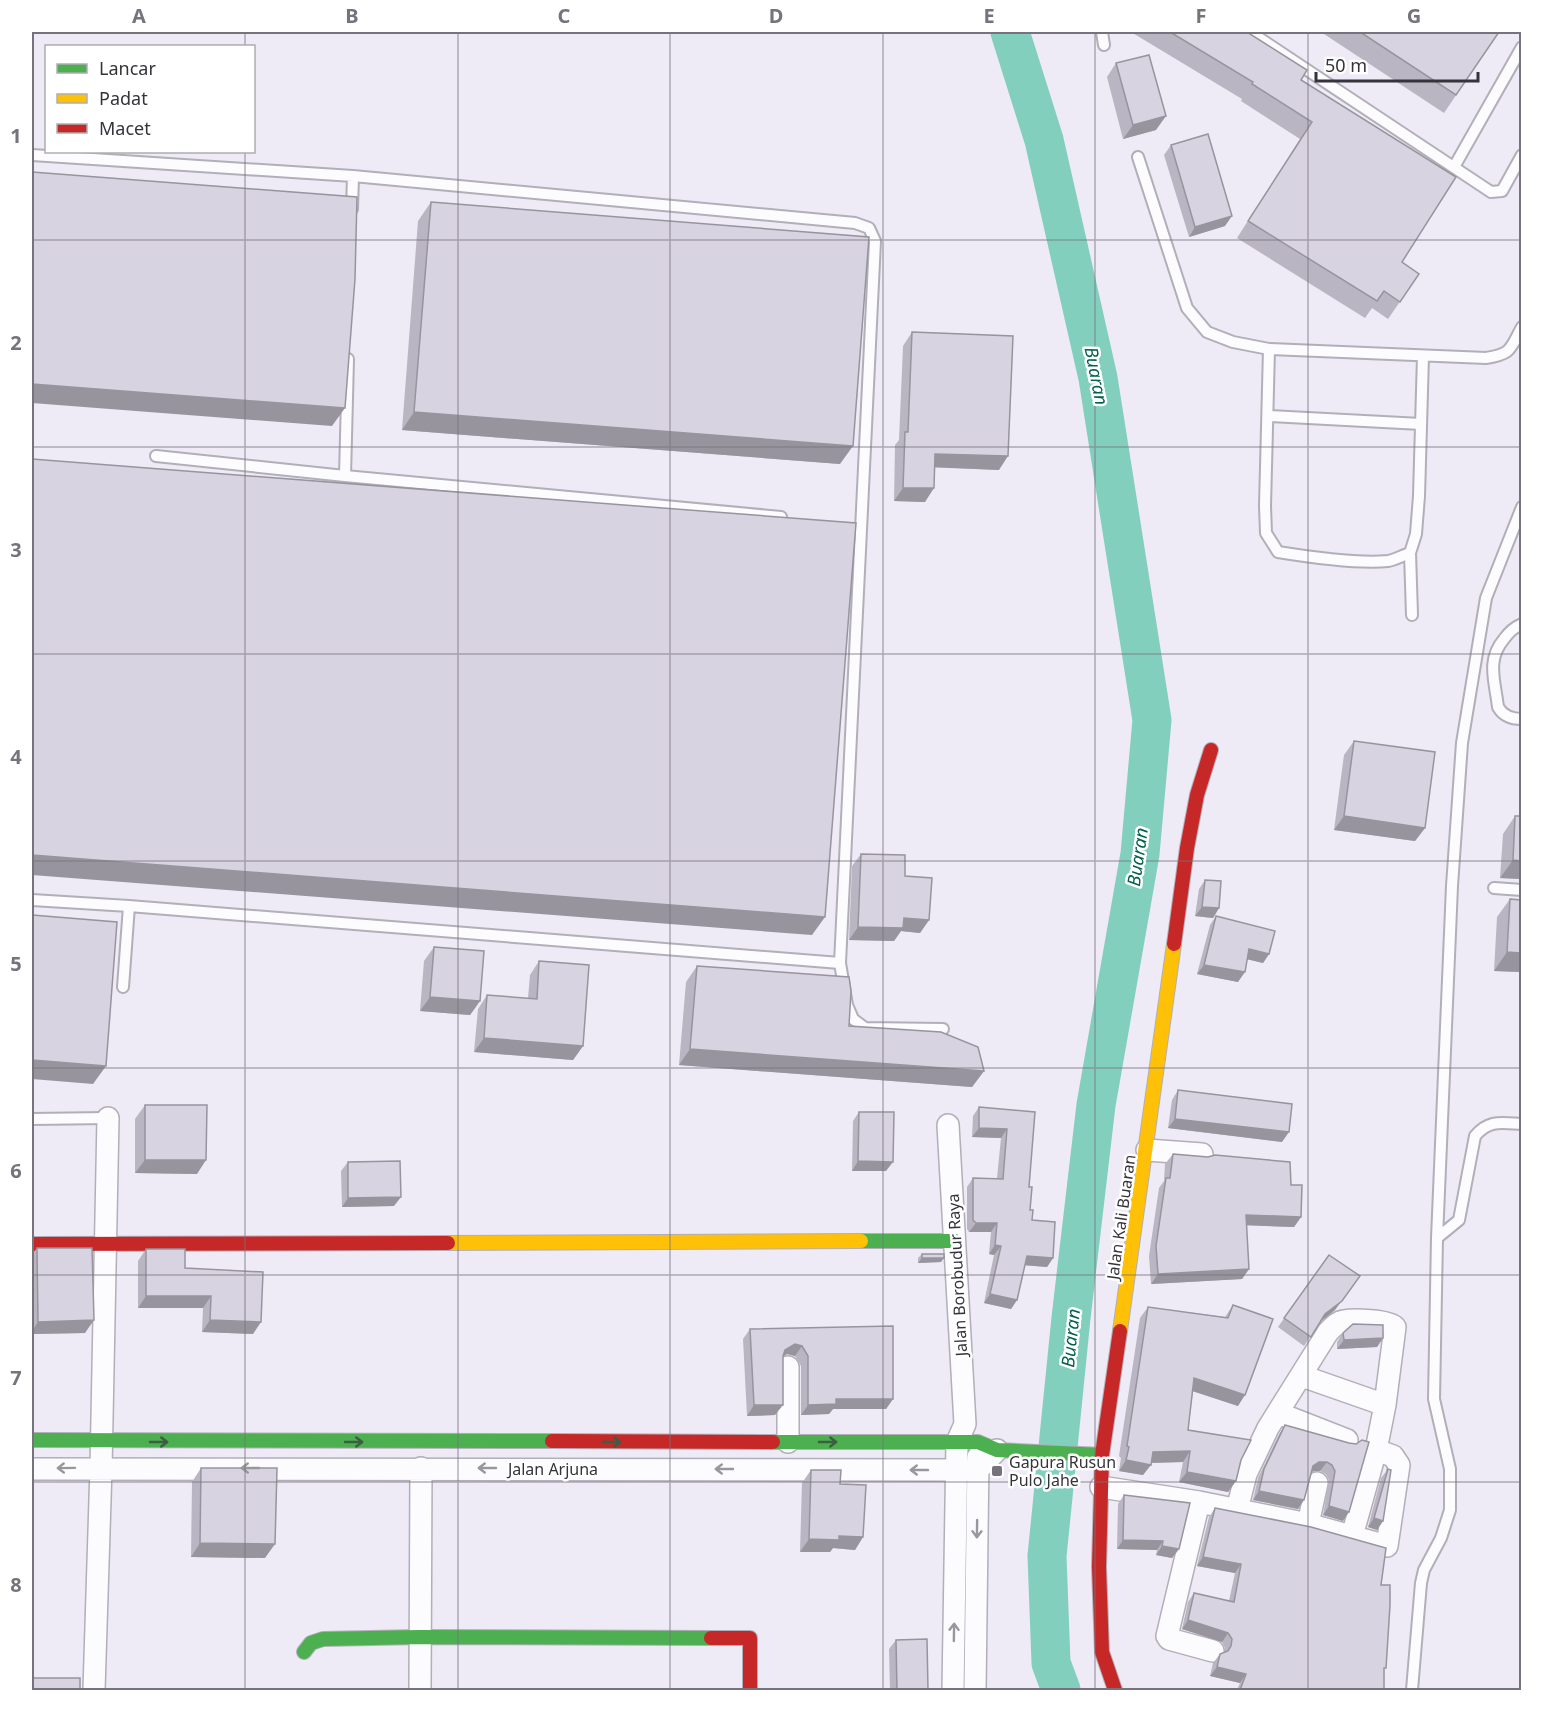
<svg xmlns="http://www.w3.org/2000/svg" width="1553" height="1722" font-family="'Noto Sans',sans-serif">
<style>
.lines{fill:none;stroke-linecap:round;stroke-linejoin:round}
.river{stroke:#83cfbd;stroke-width:39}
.lane-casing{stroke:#b2afb8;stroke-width:14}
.street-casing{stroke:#b2afb8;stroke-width:24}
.fast-casing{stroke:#b2afb8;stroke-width:16}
.slow-casing{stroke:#b2afb8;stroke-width:16}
.jam-casing{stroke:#b2afb8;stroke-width:16}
.lane{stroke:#fcfcfe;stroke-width:10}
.street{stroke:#fcfcfe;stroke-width:21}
.fast{stroke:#4caf50;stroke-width:14}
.slow{stroke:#ffc107;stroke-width:14}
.jam{stroke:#c62828;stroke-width:14}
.wall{fill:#bab5c2}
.shaded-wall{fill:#97949e}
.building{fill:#d8d3e1;stroke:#97949e;stroke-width:1.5}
.oneway{stroke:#3d5e42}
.oneway2{stroke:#98989c}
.grid{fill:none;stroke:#76737c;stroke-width:1.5;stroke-opacity:0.55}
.poi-dot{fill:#76737c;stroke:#fff;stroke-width:2}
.labels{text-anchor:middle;stroke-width:5;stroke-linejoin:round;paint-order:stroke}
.street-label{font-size:16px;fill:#35333b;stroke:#fff}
.poi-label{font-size:16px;fill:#35333b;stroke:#fff;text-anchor:start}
.water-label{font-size:18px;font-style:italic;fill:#01614d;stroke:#fff}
.neatline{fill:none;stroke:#76737c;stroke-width:2}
.grid-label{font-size:20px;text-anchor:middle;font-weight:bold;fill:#76737c}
</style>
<rect width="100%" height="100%" fill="#eeeaf6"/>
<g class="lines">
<path class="river" d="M1010,32L1044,140L1098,378L1152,720L1140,854L1096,1105L1071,1318L1047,1556L1051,1663L1061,1690"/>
<defs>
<path id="lane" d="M1102,32L1104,45
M1250,32L1491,192L1502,191L1522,155
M32,155L353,176L855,223L869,228L875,241L840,963L129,906L32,900
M1138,157L1187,308L1207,332L1233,342L1269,349L1486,358C1512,354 1510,349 1522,327
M1454,167L1522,47
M352,209L353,176
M1269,349L1265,506L1266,533L1278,552C1309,557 1357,564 1388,561C1395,560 1403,555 1410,553L1416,534L1419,496L1423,356
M1269,416L1421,424
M156,456L345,476L781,517
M345,476L348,359
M1410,553L1412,615
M1522,624C1513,628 1509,632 1504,639C1486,660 1495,681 1498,707C1503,716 1511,719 1522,719
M1494,888L1522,890
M840,963L847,1005L853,1019L865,1028L943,1029
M123,987L129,906
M32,1119L108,1118
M1437,1238L1459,1220L1475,1136C1489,1119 1502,1123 1522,1124
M1412,1690L1421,1583L1424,1570L1441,1538L1450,1510V1469L1434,1399L1437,1238L1452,886L1462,743L1486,598L1522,507"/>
<path id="street" d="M948,1125L965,1424L957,1442L953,1690
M1147,1150L1202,1154
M788,1367V1442
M1302,1376L1385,1405
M1278,1413L1347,1440
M32,1469L978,1470L997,1450
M1101,1487L1199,1502L1308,1524L1387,1546L1399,1465L1393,1456L1376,1450
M1199,1502L1167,1636L1169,1639L1213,1651
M1237,1510L1246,1474L1268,1428L1328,1332C1333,1327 1337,1322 1344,1321C1353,1319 1389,1320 1395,1327L1385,1405L1376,1450L1352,1536
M1308,1524L1317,1483
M94,1690L101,1468L108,1118
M420,1690L421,1468
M975,1690L978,1457"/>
<path id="fast" d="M861,1241H955
M32,1440L552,1441
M773,1442H978L997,1450L1102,1455
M304,1652L311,1643L323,1639L420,1637L711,1638"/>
<path id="slow" d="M448,1243L861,1241
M1120,1331L1174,944"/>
<path id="jam" d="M1174,944L1187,848L1197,795L1211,750
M32,1244L448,1243
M552,1441L773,1442
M711,1638H750V1690
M1115,1690L1102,1652L1099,1567L1102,1455L1120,1331"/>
</defs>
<use href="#lane" class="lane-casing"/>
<use href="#street" class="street-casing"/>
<use href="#fast" class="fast-casing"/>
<use href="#slow" class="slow-casing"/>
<use href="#jam" class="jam-casing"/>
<use href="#lane" class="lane"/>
<use href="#street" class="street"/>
<use href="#fast" class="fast"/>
<use href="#slow" class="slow"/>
<use href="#jam" class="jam"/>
</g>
<path class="wall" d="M1131,32H1247L1301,80L1402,262L1419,274L1388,319L1372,308L1365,318L1237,238L1300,139L1241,101L1242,99Z
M1321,32H1499L1444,113Z
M1116,63L1156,130L1123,139L1107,77Z
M1171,145L1225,226L1189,237L1164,155Z
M431,202L840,464L402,430L418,221Z
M912,332L999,470L935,467L925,502L894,501L895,445L899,440L903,346Z
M1354,741L1425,828L1415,841L1334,830L1344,755Z
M1515,816H1521V879L1500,878L1503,834Z
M861,854L905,876L929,920L920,933L901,931L894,941L849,940L852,866Z
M1205,880L1219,908L1213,918L1195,916L1199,889Z
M1510,899L1521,900V972L1494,971L1497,917Z
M1216,916L1269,954L1263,963L1247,959L1238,982L1197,974L1210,925Z
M434,947L480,1001L470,1015L420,1011L424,961Z
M539,961L583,1046L573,1060L474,1052L478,1009L487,995L528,998L530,975Z
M697,966L849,1026L984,1071L972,1087L679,1065L686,982Z
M1178,1090L1282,1142L1168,1128L1172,1100Z
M145,1105L197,1174L135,1173V1119Z
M979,1107L1035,1112L1029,1187L1030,1210L1032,1220L1053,1258L1047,1267L1025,1265L1017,1300L1011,1309L984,1303L994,1255L989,1254L991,1232H969L967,1229V1187L973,1178H997L1001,1138L972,1137L973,1116Z
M859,1112L886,1171H852L853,1121Z
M1173,1154L1291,1185L1301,1217L1294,1227L1246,1225L1249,1269L1242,1279L1151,1284L1149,1256L1159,1188L1164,1181L1165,1164Z
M348,1162L394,1206L342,1207L341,1171Z
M37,1248L85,1333L32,1334V1255Z
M146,1249L185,1268L253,1334L202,1332L203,1308H138V1261Z
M922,1254L941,1262L918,1263V1258Z
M1329,1255L1335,1310L1320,1322L1304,1346L1278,1327Z
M1233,1305L1238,1406L1193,1391L1188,1430L1241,1460L1236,1481L1228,1492L1179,1482L1183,1462L1151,1463L1143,1475L1119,1471L1121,1458L1119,1456L1140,1318L1148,1307L1225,1317Z
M893,1326V1399L886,1409H833L829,1414L801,1415V1366L795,1356L787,1354L783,1357L775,1415L747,1416L743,1339L750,1329Z
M1343,1333L1383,1338L1377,1347L1337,1349V1342Z
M1285,1425L1349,1443L1343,1521L1323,1515L1329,1480L1326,1474L1320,1471L1312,1472L1304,1500L1298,1509L1253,1500L1258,1478L1279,1434Z
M201,1468L265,1558L191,1557L192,1482Z
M1388,1469L1383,1521L1377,1530L1368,1527L1381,1478Z
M811,1470L840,1484L863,1537L855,1550L833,1548L830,1552H800L802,1483Z
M1124,1495L1179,1549L1172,1558L1156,1555L1157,1550L1117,1549L1118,1504Z
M1215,1508L1381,1585L1384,1690H1237L1240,1683L1210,1676L1213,1663L1220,1654L1225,1652V1648L1222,1642L1182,1629L1188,1602L1194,1593L1229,1601L1235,1573L1197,1566L1209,1517Z
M896,1640L928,1690H890L889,1649Z"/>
<path class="shaded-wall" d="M1166,116L1156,130L1123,139L1133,125Z
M1232,216L1225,226L1189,237L1195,227Z
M32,384L345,408L332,426L32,403Z
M414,412L853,446L840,464L402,430Z
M935,454L1008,456L999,470L926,467Z
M903,488H934L925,502L894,501Z
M1344,816L1425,828L1415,841L1334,830Z
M32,855L825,917L812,935L32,875Z
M1513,860L1521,861V879L1500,878Z
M1202,907L1219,908L1213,918L1195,916Z
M904,918L929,920L920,933L901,931L894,941L849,940L858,927Z
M1249,949L1269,954L1263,963L1242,958Z
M1507,952L1521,953V972L1494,971Z
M1204,965L1245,972L1238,982L1197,974Z
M430,997L480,1001L470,1015L420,1011Z
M484,1038L583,1046L573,1060L474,1052Z
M690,1049L984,1071L972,1087L679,1065Z
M32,1060L106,1066L93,1084L32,1079Z
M1175,1119L1289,1132L1282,1142L1168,1128Z
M979,1128L1007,1129L1001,1138L972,1137Z
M145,1160H206L197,1174L135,1173Z
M858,1161L893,1162L886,1171H852Z
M401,1197L394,1206L342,1207L348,1198Z
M1246,1215L1301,1217L1294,1227L1239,1225Z
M976,1223H997L991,1232H969Z
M995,1245L1001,1246L994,1255L989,1254Z
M1027,1256L1053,1258L1047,1267L1021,1265Z
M922,1258H944L941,1262L918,1263Z
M1249,1269L1242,1279L1151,1284L1158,1274Z
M1360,1276L1335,1310L1319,1323L1325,1314Z
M990,1294L1017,1300L1011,1309L984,1303Z
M146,1296H211L203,1308H138Z
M94,1320L85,1333L32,1334V1331L38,1322Z
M210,1320L261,1322L253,1334L202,1332Z
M1383,1338L1377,1347L1337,1349L1344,1340Z
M795,1344L802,1346L795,1356L787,1354L777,1360L785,1350Z
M1194,1378L1245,1395L1238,1406L1186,1389Z
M836,1399H893L886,1409H833L829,1414L801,1415L808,1405Z
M754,1405H783L775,1415L747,1416Z
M1190,1451L1183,1462L1146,1463L1153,1452Z
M1126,1460L1151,1465L1143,1475L1119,1471Z
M1319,1462H1327L1320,1471H1313L1307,1475L1313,1466Z
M1187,1472L1236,1481L1228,1492L1179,1482Z
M1259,1491L1304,1500L1298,1509L1253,1500Z
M1329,1506L1349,1512L1343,1521L1323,1515Z
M1374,1518L1383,1521L1377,1530L1368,1527Z
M839,1536L863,1537L855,1550L833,1548L830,1552H800L809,1539Z
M1123,1540L1163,1541L1157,1550L1117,1549Z
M200,1543L275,1544L265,1558L191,1557Z
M1162,1546L1179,1549L1172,1558L1156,1555Z
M1203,1557L1241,1564L1235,1573L1197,1566Z
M1188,1620L1228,1633L1222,1642L1182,1629Z
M1217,1667L1246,1674L1240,1683L1210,1676Z"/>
<path class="building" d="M1170,32H1247L1307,70L1301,80L1456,177L1402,262L1419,274L1400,302L1384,291L1377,301L1248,221L1312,122L1252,84L1253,82Z
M1360,32H1499L1456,95Z
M1149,55L1166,116L1133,125L1116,63Z
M1208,134L1232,216L1195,227L1171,145Z
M32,172L357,197L355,279L345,408L32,384Z
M431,202L869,237L853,446L414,412Z
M912,332L1013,336L1008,456L935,454L934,488H903L905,432H908Z
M32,459L856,523L825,917L32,855Z
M1354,741L1435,752L1425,828L1344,816Z
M1515,816H1521V861L1513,860Z
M861,854L905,855V876L932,878L929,920L904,918L903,928L858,927Z
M1205,880L1221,881L1219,908L1202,907Z
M1510,899L1521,900V953L1507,952Z
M32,915L117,922L106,1066L32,1060Z
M1216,916L1275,931L1269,954L1249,949L1245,972L1204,965Z
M434,947L484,951L480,1001L430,997Z
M539,961L589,965L583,1046L484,1038L487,995L537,999Z
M697,966L849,977L851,991L849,1026L941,1032L978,1047L984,1071L690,1049Z
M1178,1090L1292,1104L1289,1132L1175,1119Z
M145,1105H207L206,1160H145Z
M979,1107L1035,1112L1029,1187H1032L1030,1210H1033L1032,1220L1055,1222L1053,1258L1027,1256L1017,1300L990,1294L1001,1246L995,1245L997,1223H976L973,1220V1178L1003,1179L1007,1129L979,1128Z
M859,1112H894L893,1162L858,1161Z
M1173,1154L1208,1157L1215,1155L1290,1162L1291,1185H1302L1301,1217L1246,1215L1249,1269L1158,1274L1156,1246L1166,1178H1170Z
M400,1161L401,1197L348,1198V1162Z
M37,1248H92L94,1320L38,1322Z
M146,1249H185V1268L263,1272L261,1322L210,1320L211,1296H146Z
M922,1254H944V1258H922Z
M1329,1255L1360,1276L1342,1301L1325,1314L1311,1337L1284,1318Z
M1233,1305L1273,1319L1245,1395L1194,1378L1188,1430L1251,1440L1241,1460L1236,1481L1187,1472L1190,1451L1153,1452L1151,1465L1126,1460L1129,1447L1127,1446L1148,1307L1228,1318Z
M1353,1324L1383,1325V1338L1344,1340L1343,1333Z
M893,1326V1399H836V1404L808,1405V1356L802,1346L795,1344L785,1350L783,1356V1405H754L750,1329Z
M1285,1425L1349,1443L1356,1444L1362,1440L1369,1442L1349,1512L1329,1506L1335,1471L1332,1465L1327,1462H1319L1313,1466L1304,1500L1259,1491L1264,1469Z
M201,1468H277L275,1544L200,1543Z
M1388,1469L1391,1470L1383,1521L1374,1518Z
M811,1470H841L840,1484L866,1485L863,1537L839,1536V1540L809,1539Z
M1124,1495L1190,1503L1179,1549L1162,1546L1163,1541L1123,1540Z
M1215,1508L1311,1527L1386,1548L1381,1585H1390V1605L1386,1668H1384V1690H1240L1246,1674L1217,1667L1220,1654L1228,1651L1231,1646L1232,1639L1228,1633L1188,1620L1194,1593L1234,1602L1241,1564L1203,1557Z
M927,1639L928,1690H897L896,1640Z
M32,1678H80V1690H32Z"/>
<defs><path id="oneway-shaft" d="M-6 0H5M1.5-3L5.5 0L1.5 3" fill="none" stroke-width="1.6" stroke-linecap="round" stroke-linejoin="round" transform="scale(1.5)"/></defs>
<g class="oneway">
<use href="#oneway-shaft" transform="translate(159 1442)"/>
<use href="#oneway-shaft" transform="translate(354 1442)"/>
<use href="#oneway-shaft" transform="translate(612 1442)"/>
<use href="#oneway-shaft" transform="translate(828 1442)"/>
</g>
<g class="oneway2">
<use href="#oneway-shaft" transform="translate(66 1468) rotate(179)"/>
<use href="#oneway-shaft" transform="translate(250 1468) rotate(-180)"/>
<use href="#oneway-shaft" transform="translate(487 1468) rotate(-180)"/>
<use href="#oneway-shaft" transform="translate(724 1469) rotate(-180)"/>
<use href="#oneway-shaft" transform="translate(919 1470) rotate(-180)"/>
<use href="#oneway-shaft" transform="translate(977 1529) rotate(91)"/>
<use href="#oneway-shaft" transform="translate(954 1632) rotate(-89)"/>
</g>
<path class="grid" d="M245,32V46M458,32V1690M670,32V1690M883,32V1690M1095,32V1690M1308,32V1690M245,152V1690M32,240H1522M32,447H1522M32,654H1522M32,861H1522M32,1068H1522M32,1275H1522M32,1482H1522"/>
<rect class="poi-dot" x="991" y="1465" width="12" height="12" rx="3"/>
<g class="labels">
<g class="street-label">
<text transform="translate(1121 1217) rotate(-82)" y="6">Jalan Kali Buaran</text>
<text transform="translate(957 1275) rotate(-93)" y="6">Jalan Borobudur Raya</text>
<text x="553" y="1475">Jalan Arjuna</text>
</g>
<g class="poi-label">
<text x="1009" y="1468">Gapura Rusun<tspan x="1009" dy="18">Pulo Jahe</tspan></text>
</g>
<g class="water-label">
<text transform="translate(1096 376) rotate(79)" y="6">Buaran</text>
<text transform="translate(1138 857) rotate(-82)" y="6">Buaran</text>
<text transform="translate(1071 1338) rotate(-84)" y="6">Buaran</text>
</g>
</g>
<rect width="1553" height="1722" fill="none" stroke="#ffffff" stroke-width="66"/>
<rect x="45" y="45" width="210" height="108" fill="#ffffff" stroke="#aeadb1" stroke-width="1.5"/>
<rect x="57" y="64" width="30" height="9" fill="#4caf50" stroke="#aeadb1" stroke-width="1.5"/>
<text x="99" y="75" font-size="18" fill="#35333b">Lancar</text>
<rect x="57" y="94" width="30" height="9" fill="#ffc107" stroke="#aeadb1" stroke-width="1.5"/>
<text x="99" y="105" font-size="18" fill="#35333b">Padat</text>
<rect x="57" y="124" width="30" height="9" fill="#c62828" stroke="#aeadb1" stroke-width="1.5"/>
<text x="99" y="135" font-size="18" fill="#35333b">Macet</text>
<path d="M1316 72v9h162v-9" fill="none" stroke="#35333b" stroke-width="3"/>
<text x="1325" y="72" font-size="18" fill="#35333b" stroke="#ffffff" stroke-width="4.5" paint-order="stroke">50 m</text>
<rect x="33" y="33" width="1487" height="1656" class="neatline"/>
<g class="grid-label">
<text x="139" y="23">A</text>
<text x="352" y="23">B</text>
<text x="564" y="23">C</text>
<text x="776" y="23">D</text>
<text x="989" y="23">E</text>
<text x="1201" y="23">F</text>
<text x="1414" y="23">G</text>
<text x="16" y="143">1</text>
<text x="16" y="350">2</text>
<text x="16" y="557">3</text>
<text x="16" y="764">4</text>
<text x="16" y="971">5</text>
<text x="16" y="1178">6</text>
<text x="16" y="1385">7</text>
<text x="16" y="1592">8</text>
</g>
</svg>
